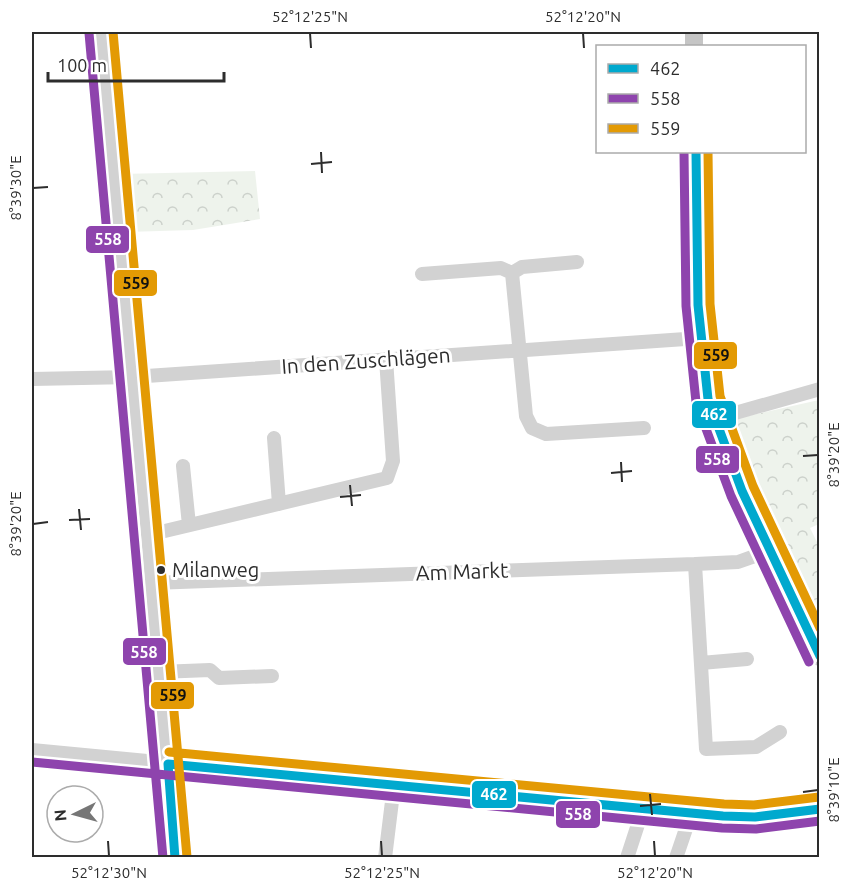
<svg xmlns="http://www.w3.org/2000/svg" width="851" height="889" font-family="Ubuntu,sans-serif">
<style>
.forest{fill:url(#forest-crowns)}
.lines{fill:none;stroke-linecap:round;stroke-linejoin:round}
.minor{stroke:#d2d2d2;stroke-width:14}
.major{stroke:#c5c5c5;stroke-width:18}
.bus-1-casing{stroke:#fff;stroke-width:14}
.bus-2-casing{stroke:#fff;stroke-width:14}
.bus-3-casing{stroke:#fff;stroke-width:14}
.bus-1{stroke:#00a9ce;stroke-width:9}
.bus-2{stroke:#8e44ad;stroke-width:9}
.bus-3{stroke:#e39a04;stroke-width:9}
.ticks{fill:none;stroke:#2d2d2d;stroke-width:2}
.bus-dot{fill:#2d2d2d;stroke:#fff;stroke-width:2}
.labels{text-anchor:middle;stroke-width:6;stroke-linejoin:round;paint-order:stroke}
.bus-label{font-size:20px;fill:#2d2d2d;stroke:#fff;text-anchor:start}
.street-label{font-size:21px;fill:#2d2d2d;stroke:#fff}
.line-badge{stroke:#fff;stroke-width:2}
.badge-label{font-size:16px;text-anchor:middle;font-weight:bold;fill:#fff}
.pale-badge-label{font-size:16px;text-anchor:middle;font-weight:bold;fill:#111}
.neatline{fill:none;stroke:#2d2d2d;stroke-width:2}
.ticks-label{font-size:15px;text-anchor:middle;fill:#2d2d2d}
</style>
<defs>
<pattern id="forest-crowns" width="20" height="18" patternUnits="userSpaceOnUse" patternTransform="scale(1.5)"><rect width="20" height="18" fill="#eef3ec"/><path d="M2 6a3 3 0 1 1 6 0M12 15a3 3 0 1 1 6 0" fill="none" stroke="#ccd1cb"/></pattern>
</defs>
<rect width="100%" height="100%" fill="#fff"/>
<path class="forest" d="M255,171L260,219L193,230L126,232L120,174Z
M819,400V524L810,528L819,546V628L745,465L730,420Z"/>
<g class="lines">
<path class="minor" d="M101,32L148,535L175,858
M512,273L526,416L532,428L546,434L644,428
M422,274L501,268L512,273L522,267L577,262
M32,379L132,377L700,338
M714,419L820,389
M274,438L279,504
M183,466L189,525
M148,535L387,478L393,461L386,359
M695,564L706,749L756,747L780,732
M152,583L695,564L738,562L769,551
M701,663L747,659
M159,672L210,670L219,678L272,676
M32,750L723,816L755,817L820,809
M385,858L394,785
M627,858L643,809
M676,858L691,814"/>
<path class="major" d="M694,32V46
M696,152L698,305L702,360L708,399L742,491L820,657"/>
<defs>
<path id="bus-1" d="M696,152L698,305L708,399L742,491L820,656
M168,764L723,816L755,817L820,809
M168,764L175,858"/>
<path id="bus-2" d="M89,33L163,858
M684,152L686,306L696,402L731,496L809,662
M32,762L722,828L756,829L820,821"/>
<path id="bus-3" d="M113,32L187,857
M708,152L710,304L720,396L753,486L820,628
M169,752L724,804L754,805L819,797"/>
</defs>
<use href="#bus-1" class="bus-1-casing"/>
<use href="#bus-2" class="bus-2-casing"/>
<use href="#bus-3" class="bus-3-casing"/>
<use href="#bus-1" class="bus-1"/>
<use href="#bus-2" class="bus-2"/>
<use href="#bus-3" class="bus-3"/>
</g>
<path class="ticks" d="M310,33L311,48M583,33L584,48M321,152L322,173M311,164L332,162M33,188L48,187M803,456L818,455M621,462L622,482M611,473L632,471M350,485L352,506M340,497L361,495M79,509L81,530M69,520L90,519M33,524L48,522M803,792L818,790M650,794L652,815M640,806L661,804M108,841L109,856M381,841L382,856M654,841L655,856"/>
<circle class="bus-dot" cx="161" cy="570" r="5"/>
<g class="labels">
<g class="bus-label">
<text x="172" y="577">Milanweg</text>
</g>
<g class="street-label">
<text transform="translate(366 361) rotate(-4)" y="7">In den Zuschlägen</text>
<text transform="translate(462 572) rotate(-2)" y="7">Am Markt</text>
</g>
</g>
<g class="line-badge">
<rect x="85" y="225" width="45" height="29" rx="6" fill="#8e44ad"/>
<rect x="113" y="269" width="45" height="28" rx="6" fill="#e39a04"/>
<rect x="693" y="341" width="45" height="29" rx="6" fill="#e39a04"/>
<rect x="691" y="400" width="46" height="29" rx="6" fill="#00a9ce"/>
<rect x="695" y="445" width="45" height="29" rx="6" fill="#8e44ad"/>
<rect x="122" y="637" width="45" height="29" rx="6" fill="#8e44ad"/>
<rect x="150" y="681" width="45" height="29" rx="6" fill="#e39a04"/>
<rect x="471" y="780" width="46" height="29" rx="6" fill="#00a9ce"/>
<rect x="555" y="800" width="46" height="29" rx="6" fill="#8e44ad"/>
</g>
<g class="badge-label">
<text x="108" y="245">558</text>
<text x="714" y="420">462</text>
<text x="717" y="465">558</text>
<text x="144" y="658">558</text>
<text x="494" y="800">462</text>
<text x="578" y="820">558</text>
</g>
<g class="pale-badge-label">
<text x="136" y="289">559</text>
<text x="716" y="361">559</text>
<text x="173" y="701">559</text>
</g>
<rect width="851" height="889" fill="none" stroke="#ffffff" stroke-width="66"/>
<rect x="596" y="45" width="210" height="108" fill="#ffffff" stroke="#ababab" stroke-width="1.5"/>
<rect x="608" y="64" width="30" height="9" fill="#00a9ce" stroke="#ababab" stroke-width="1.5"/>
<text x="650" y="75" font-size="18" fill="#2d2d2d">462</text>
<rect x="608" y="94" width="30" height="9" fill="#8e44ad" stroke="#ababab" stroke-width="1.5"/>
<text x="650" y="105" font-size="18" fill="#2d2d2d">558</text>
<rect x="608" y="124" width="30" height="9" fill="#e39a04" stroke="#ababab" stroke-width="1.5"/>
<text x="650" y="135" font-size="18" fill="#2d2d2d">559</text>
<g transform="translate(75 814) rotate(265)"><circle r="28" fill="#ffffff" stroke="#ababab" stroke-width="1.5"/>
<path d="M0-4.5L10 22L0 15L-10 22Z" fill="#767676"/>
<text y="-9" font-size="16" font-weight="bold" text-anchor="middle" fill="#2d2d2d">N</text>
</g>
<path d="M48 72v9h176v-9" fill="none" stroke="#2d2d2d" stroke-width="3"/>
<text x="57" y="72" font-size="18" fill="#2d2d2d" stroke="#ffffff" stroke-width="4.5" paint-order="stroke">100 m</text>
<rect x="33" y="33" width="785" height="823" class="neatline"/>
<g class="ticks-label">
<text x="310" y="22">52°12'25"N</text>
<text x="583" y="22">52°12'20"N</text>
<text transform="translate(16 188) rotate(-90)" y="5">8°39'30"E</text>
<text transform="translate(834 455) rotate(-90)" y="5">8°39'20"E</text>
<text transform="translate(16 524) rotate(-90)" y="5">8°39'20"E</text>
<text transform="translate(834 790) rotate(-90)" y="5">8°39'10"E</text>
<text x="109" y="878">52°12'30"N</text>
<text x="382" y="878">52°12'25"N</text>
<text x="655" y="878">52°12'20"N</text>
</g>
</svg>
